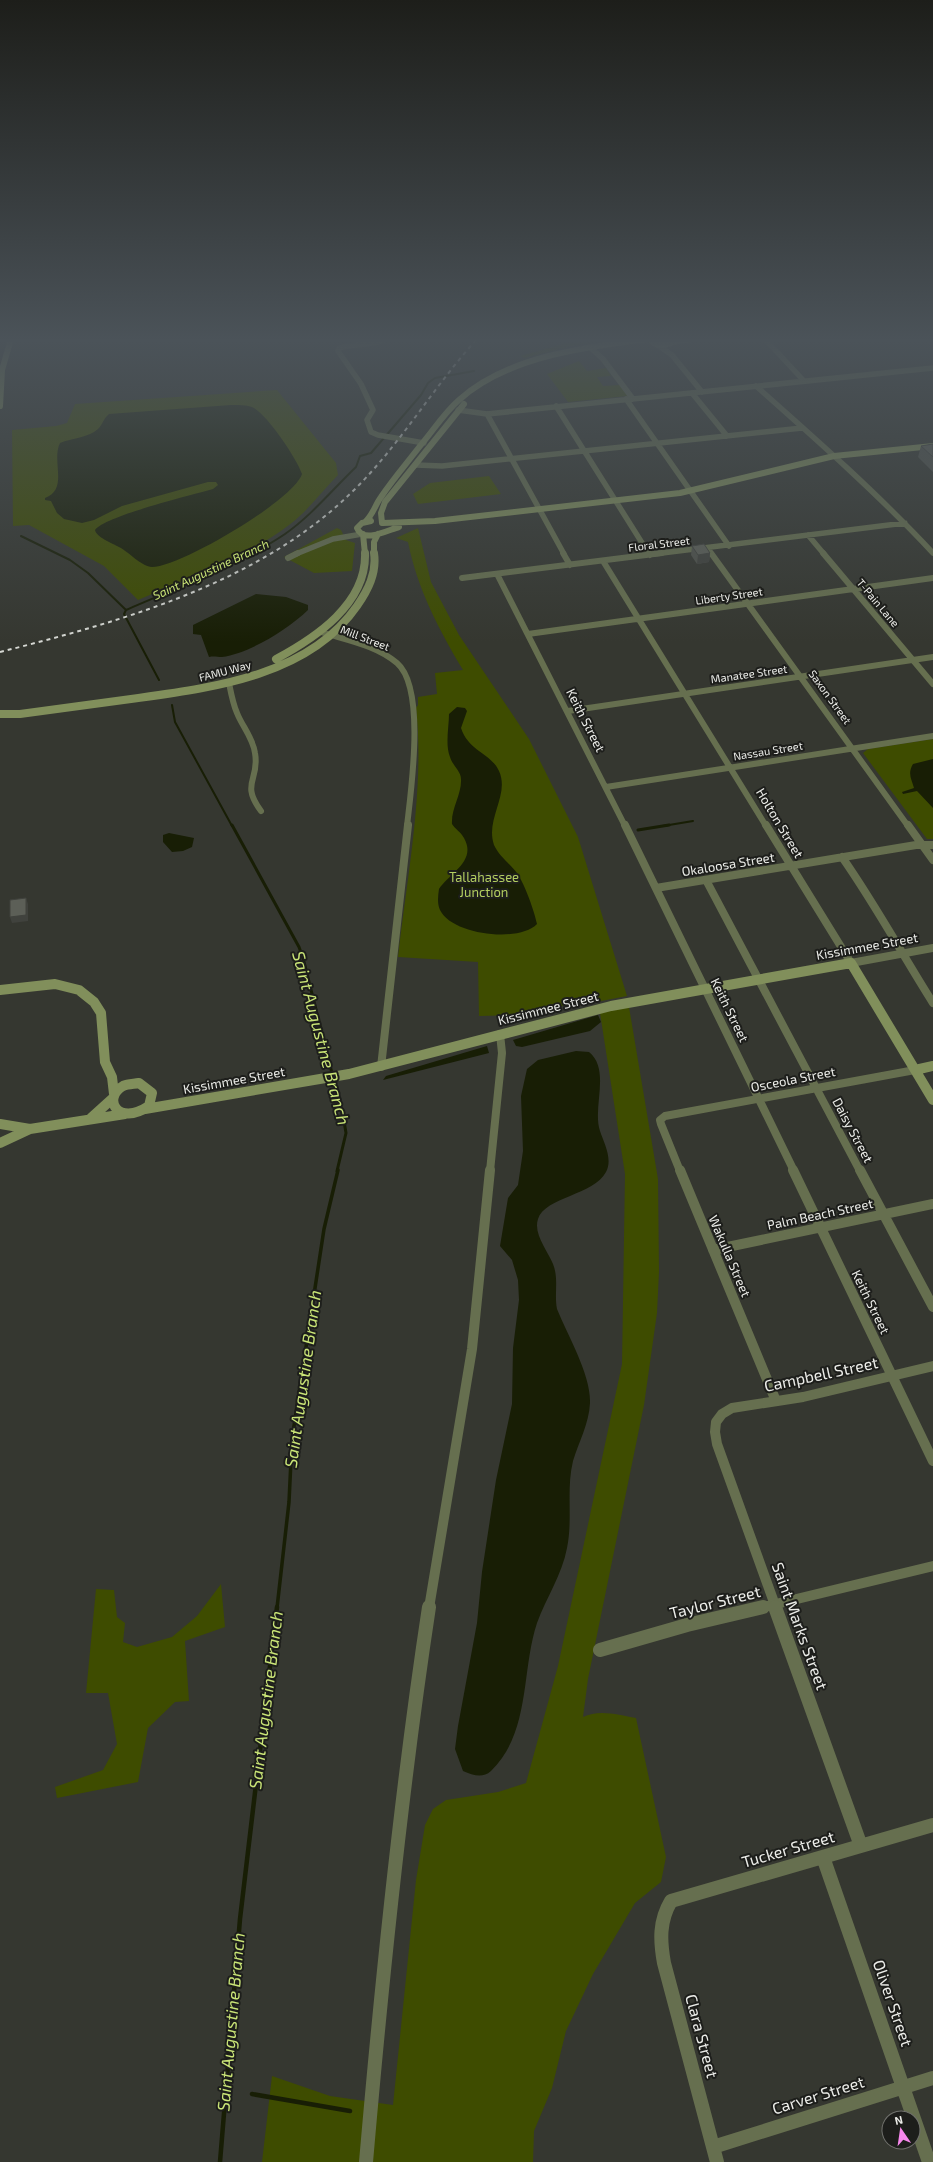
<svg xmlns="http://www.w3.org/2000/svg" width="933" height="2162" font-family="'Exo 2',sans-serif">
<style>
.green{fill:#3e4c00}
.water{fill:#181e05}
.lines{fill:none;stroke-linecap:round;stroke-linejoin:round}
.stream-far3{stroke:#181e05;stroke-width:2}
.stream-far2{stroke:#181e05;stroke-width:3}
.stream-far1{stroke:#181e05;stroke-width:3.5}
.stream{stroke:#181e05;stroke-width:4.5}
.street-far4{stroke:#666f4f;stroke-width:5.5}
.street-far3{stroke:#666f4f;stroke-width:6}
.street-far2{stroke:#666f4f;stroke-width:8}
.street-far1{stroke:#666f4f;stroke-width:10}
.street{stroke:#666f4f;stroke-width:14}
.secondary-far2{stroke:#818f5b;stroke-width:6}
.secondary-far1{stroke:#818f5b;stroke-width:8}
.secondary{stroke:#818f5b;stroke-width:10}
.rail{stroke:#d6d8d3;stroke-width:2;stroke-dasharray:4 4;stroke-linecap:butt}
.wall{fill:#4f524b}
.shaded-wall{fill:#40423d}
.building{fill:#5c5f57;stroke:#40423d}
.labels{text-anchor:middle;stroke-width:4;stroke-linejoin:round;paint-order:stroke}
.far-street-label{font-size:11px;fill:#ecede9;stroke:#1d1e1b}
.far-water-label{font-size:12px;font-style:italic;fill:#cae577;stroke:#1d1e1b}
.street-label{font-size:13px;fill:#ecede9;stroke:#1d1e1b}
.park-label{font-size:13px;fill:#b3ce60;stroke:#1d1e1b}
.near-street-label{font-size:16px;fill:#ecede9;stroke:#1d1e1b}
.near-water-label{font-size:17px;font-style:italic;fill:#cae577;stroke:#1d1e1b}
</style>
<rect width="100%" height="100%" fill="#353730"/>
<path class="green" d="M581,339H617L571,346L525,358L520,356Z
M579,361L587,371L606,368L611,376L597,377L603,386L620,385L628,396L568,402L547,374Z
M277,390L336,463L338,475C322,491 307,512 289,525C244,559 189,578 138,600L104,566L29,525L13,526L12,430L56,426L67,423L75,404Z
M489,476L501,494L418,504L413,494L430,483Z
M337,528L341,530L346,540L355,543L352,571L314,573L284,557Z
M418,528L431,582L459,635L529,739L578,837L627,996L596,1002H581L518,1015L479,1016L478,962L398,957C407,877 425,787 416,708L418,705V697L437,694L435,673L463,670C439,630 417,588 408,542L396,538Z
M933,739V839H927L863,753L868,749Z
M629,1007L658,1179L659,1272L657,1313L644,1405L588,1679L583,1717C599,1709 619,1715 636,1718L666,1857L661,1882L635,1903L593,1974L566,2031L552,2088L534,2131L533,2162H262L272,2076L330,2096L393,2105L416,1880L425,1825L433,1809L446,1800L498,1792L526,1783L558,1666L622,1364L625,1174L600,1013Z
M221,1584L225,1627L185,1641L189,1701L175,1702L148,1728L138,1782L57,1798L55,1787L103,1770L117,1744L108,1693H86L96,1589L114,1590L117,1617L125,1623L123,1642L137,1647L172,1637L197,1616Z"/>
<path class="water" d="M231,405C238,405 246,405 252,407C267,414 297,459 302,474C294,500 180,567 152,567C142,567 129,552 119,547C112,543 96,537 95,530C105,516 192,495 213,489L218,485L216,482H208L122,506L94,520L82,523L64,519L57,513L51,501L45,500V498C69,489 51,461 60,443C72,438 88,438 98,429C103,424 103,419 109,414Z
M256,594L286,597L308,605V610C287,630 250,653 222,657C217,657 214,656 209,657L201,635L193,634V625Z
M457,707L465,708L467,711L461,728C469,752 491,753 499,771C510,795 485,819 494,845C499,856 510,864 517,873C525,885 534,910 537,924C519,943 452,935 440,910C437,903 438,896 439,889C450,873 477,861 464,838C461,832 455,829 452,824C451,808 462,794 461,779C461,771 452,765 450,757C445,745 449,727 449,714Z
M933,759V808L917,791L903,794L902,792L914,788C912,780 907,774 913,764Z
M169,833L194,838L192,847L183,851L172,852L163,842V835Z
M598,1015L601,1022L590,1031L522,1047L516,1046L513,1040Z
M487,1046L489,1053L383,1080L386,1076Z
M576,1051L589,1052C611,1070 592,1107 600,1131C604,1143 613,1159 606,1172C594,1195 545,1197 538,1219C533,1234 548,1251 553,1264C559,1279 554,1294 557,1309C568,1336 591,1375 590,1403C589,1424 579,1441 573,1461C566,1489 573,1519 567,1548C562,1575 546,1598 537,1623C521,1671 531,1732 491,1771C482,1779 473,1775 463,1771L455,1749L458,1726L477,1623L482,1572L496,1480L512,1404L513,1348L519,1300L518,1280L512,1260L500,1246L508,1198L518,1185L523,1151L521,1096L527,1069L538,1060Z"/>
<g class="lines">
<path class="stream-far3" d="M21,536L70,560L88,573L126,610
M159,680L124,614L126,610C178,587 239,565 285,534C311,516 333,489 356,467L360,456L371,453L421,395L428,383L435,378L474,371
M172,705L175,722L232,826
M663,826L693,821"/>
<path class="stream-far2" d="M232,825L299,947L303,958L344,1121L346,1133L337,1171
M638,830L669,825"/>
<path class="stream-far1" d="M277,1608L289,1502L292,1439L324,1229L338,1170"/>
<path class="stream" d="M252,2094L350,2111
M220,2162L240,1919L277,1607"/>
<path class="street-far4" d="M387,339C372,346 355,343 339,348L338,351L361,384L373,410L367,420L371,432L378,435L424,443
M765,339L804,381
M656,344L672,355L702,392
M593,350L603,359L633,399
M756,386C817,440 878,494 933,553
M692,393L727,436
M626,399L729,546
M556,406L649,554
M458,410L487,414L933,368
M487,414L564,554
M416,465L442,466L802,428
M808,535L824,554
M707,548L711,554
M296,554L333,539L362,534
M654,554L905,523"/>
<path class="street-far3" d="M563,553L570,565
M649,553L650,555
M711,553L908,826
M823,553L933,684
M288,558L298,553
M603,561L766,826
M497,574L625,826
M462,578L662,553
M321,632C346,640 376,645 397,663C426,688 411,790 407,826
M528,634L933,578
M229,683C231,693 233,704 237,713C242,726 253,738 255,753C260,780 240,783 261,811
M568,711L933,657
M606,787L933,736"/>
<path class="street-far2" d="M625,825L794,1171
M766,825L851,963L933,948
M908,825L933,860
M842,857C875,904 902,954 933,1003
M706,880L860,1171
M656,888L916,845H933
M381,1067L408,825
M490,1171L502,1053L500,1034
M680,1171L661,1124L660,1120L665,1116L915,1070"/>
<path class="street-far1" d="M680,1170L776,1401
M793,1170L933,1461
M860,1170L933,1307
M713,1250L933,1204
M429,1608L472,1349L490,1170
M759,1608L933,1566
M776,1608L717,1444L715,1432L716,1422L722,1414L732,1408L803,1397L933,1366"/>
<path class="street" d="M775,1607L861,1846
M600,1650L687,1625L763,1607
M823,1857L929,2162
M713,2147L933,2078
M366,2162C382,1977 401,1791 429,1607
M717,2162L664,1963C660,1941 659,1921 671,1901L933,1825"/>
<path class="secondary-far2" d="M650,339C655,347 663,346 671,343L672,339
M672,342L692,339
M0,406L2,370L11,339
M371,521L362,523L357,528C363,544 388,530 399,527
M365,522C373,515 375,505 381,497C393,479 407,463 420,446C433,431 444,413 459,400C508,356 586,347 648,339
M382,523L381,513L385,502L464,404
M383,523L435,521L680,493L834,456L933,446
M363,534L365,554
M374,554V542L378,534"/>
<path class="secondary-far1" d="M276,659C315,638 367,604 365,553
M0,714H20C57,709 94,704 131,699C210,688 308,677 357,606C368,590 377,573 374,553"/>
<path class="secondary" d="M0,990L55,984L79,990L94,1002L101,1013L105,1062L112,1077L114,1094
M915,1070L933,1066
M139,1083L152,1093L149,1106C117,1127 102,1098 123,1086C128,1084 134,1084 139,1083Z
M145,1109L349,1074L611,1006L851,963L933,1100
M91,1118L112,1099
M0,1124L30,1129
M0,1143L30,1129L125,1114"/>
<path class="rail" d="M0,652C127,620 266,581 359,485C403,440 435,385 477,339"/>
</g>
<path class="wall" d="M933,444V472L918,457L921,446Z
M692,546L710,553L709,562L697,564L691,555Z"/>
<path class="shaded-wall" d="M710,553L709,562L697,564L698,555Z
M26,898L28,904V921L12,923L10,917Z"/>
<path class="building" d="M933,444V457L921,446Z
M704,544L710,553L698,555L692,546Z
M26,898V915L10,917V900Z"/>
<linearGradient id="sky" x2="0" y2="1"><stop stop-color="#1d1e1a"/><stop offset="0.53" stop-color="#4b5359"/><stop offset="1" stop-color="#4b5359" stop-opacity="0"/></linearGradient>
<rect width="933" height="642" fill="url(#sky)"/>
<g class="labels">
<g class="far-street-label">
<text transform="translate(659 544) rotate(-7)" y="4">Floral Street</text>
<text transform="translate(729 596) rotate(-8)" y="4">Liberty Street</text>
<text transform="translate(878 603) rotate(50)" y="4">T-Pain Lane</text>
<text transform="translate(365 638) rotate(21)" y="4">Mill Street</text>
<text transform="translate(225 671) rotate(-15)" y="4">FAMU Way</text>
<text transform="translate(749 674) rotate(-8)" y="4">Manatee Street</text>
<text transform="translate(830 697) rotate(54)" y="4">Saxon Street</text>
<text transform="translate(768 751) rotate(-9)" y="4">Nassau Street</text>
</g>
<g class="far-water-label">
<text transform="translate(211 570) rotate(-25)" y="4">Saint Augustine Branch</text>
</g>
<g class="street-label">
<text transform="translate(586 720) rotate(63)" y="5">Keith Street</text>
<text transform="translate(780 823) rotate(59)" y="5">Holton Street</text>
<text transform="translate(728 864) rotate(-9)" y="5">Okaloosa Street</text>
<text transform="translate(867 946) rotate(-10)" y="5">Kissimmee Street</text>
<text transform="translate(548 1008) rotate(-14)" y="5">Kissimmee Street</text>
<text transform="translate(730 1010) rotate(64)" y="5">Keith Street</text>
<text transform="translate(793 1079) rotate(-11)" y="5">Osceola Street</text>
<text transform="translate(234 1080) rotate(-10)" y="5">Kissimmee Street</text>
<text transform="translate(853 1130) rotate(62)" y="5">Daisy Street</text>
<text transform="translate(820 1214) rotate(-12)" y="5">Palm Beach Street</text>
<text transform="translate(730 1256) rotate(67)" y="5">Wakulla Street</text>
<text transform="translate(871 1302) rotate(64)" y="5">Keith Street</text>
</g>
<g class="park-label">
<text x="484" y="882">Tallahassee<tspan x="484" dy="15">Junction</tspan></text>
</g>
<g class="near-street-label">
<text transform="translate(821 1374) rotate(-12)" y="6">Campbell Street</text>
<text transform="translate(715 1602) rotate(-14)" y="6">Taylor Street</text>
<text transform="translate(800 1626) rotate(70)" y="6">Saint Marks Street</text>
<text transform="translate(788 1849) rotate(-16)" y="6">Tucker Street</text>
<text transform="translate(893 2003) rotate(71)" y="6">Oliver Street</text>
<text transform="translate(702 2036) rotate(75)" y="6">Clara Street</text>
<text transform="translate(818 2095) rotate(-17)" y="6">Carver Street</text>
</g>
<g class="near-water-label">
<text transform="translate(321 1038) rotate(75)" y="6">Saint Augustine Branch</text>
<text transform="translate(303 1379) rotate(-82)" y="6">Saint Augustine Branch</text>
<text transform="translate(266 1700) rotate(-83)" y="6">Saint Augustine Branch</text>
<text transform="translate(231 2022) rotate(-85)" y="6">Saint Augustine Branch</text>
</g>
</g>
<g transform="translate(901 2130) rotate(347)"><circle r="19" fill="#1d1e1b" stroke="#70716d"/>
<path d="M0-3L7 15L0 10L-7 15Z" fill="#f788ec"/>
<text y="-6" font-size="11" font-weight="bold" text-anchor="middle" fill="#ecede9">N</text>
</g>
</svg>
